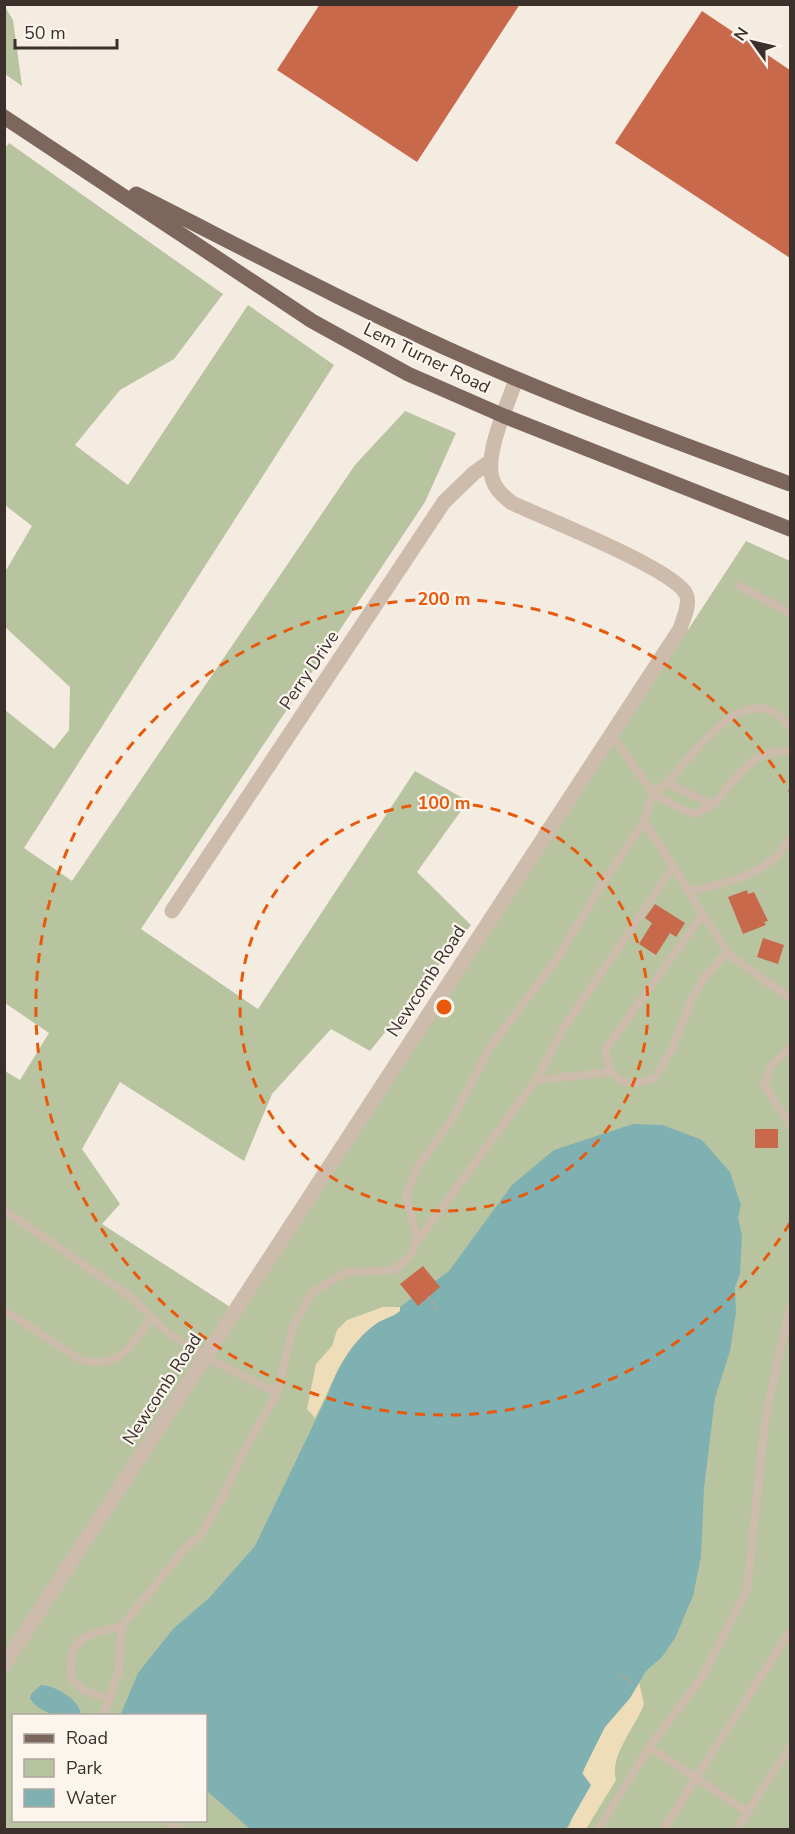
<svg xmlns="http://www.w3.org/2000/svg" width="795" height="1834" font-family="'Nunito Sans',sans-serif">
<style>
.green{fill:#b8c4a0;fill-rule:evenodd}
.sand{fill:#efdcb8}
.water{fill:#7fb0b2}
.building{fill:#c8694b}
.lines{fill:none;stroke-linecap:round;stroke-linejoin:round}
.path{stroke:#b9a596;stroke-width:2;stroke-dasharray:3 3;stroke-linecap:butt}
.service{stroke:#cdbbac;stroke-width:8}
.minor{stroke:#cdbbac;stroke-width:15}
.primary{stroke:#7d675c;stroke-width:15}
.ring{fill:none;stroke:#e8590c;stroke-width:3;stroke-dasharray:10 8}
.labels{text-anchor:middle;stroke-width:4.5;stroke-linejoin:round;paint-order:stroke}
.street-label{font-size:18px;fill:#3b302b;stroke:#fbf5ee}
.centre{fill:#e8590c;stroke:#fbf5ee;stroke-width:3}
.ring-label{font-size:18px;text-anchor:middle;font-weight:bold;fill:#e8590c;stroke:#fbf5ee;stroke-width:4.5;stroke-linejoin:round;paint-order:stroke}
</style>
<rect width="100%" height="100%" fill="#f4ebe1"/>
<path class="green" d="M4,5L13,20L22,86L5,74Z
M9,143L223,294L174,359L120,390L75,445L128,485L248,305L334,365L24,848L72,881L355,465L405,411L456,433L425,502L141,929L258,1009L415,771L468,801L417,872L471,925L370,1051L331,1029L272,1094L244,1161L120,1082L82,1149L120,1204L102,1224L241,1314L746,541L790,561V1829H5V1071L20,1080L49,1033L5,1003V710L54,749L69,730L70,687L5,627V572L32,526L5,505L4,150ZM14,1716H206V1820H14Z"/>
<path class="sand" d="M383,1307H400V1311C389,1320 376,1325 365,1334C340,1356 331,1388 315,1418L307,1409L316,1364L332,1346L337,1330L347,1320Z
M639,1682L644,1704C636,1727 609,1755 616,1780L586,1829L566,1830L570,1825L587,1758L605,1727L630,1698Z"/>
<path class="water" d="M633,1124L663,1125L702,1140L730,1172L741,1205L738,1218L742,1236L740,1274L735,1287L736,1313L730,1351L715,1398L704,1488L701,1557L693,1596L675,1638L662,1657L646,1671L630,1698L605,1727L582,1773L591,1785L566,1829H250L206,1790V1716H120L138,1673L173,1629L209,1598L255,1546L329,1392C337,1367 356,1336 379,1322C386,1318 393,1317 400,1311V1307L449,1271L512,1185L554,1150Z
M41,1685C54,1685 81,1700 81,1715C60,1716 45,1717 30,1699L31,1694Z"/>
<path class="building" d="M320,4H520L417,162L277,70Z
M702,11L790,70V258L615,143Z
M747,890L748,894L754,892L768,921L764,922L766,925L743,934L728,897Z
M655,904L685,923L676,937L670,933L656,955L639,944L652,923L645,918Z
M763,938L784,945L778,964L757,957Z
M755,1129H778V1148H755Z
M423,1266L440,1287L418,1306L400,1284Z"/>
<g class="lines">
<path class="path" d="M428,1297L439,1311
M620,1674L635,1685"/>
<path class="service" d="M739,586L790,613
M611,734L653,793L644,821L729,955L790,998
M666,783L713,805L695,814L683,810L653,793L671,779C697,749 750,673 790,727
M713,805C735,781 752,746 790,752
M689,892C728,881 769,877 790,838
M703,914L605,1050C609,1082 626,1089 655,1078L673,1047L692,998L704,978L727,952
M790,1047L771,1066L764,1084L790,1125
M536,1080L563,1029L673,867
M4,1210L131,1297L167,1332L206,1357L277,1393
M415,1244L536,1080L612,1072
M4,1310L81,1360C120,1370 130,1346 151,1319
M109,1699L83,1690L71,1679C66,1637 86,1635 122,1626
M103,1716L118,1674L122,1626L186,1547L200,1536L223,1497L240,1458L277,1393L293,1326L312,1293L346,1272L395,1270L410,1256L415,1244L416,1233L406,1195L417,1168L451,1121L490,1047L555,962L606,878L644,821
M649,1747L746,1811
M166,1820L180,1830
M598,1830L649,1747L702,1677L747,1590L765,1421L790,1306
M663,1830L790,1631
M736,1830L790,1747"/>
<path class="minor" d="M172,911L444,502L474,473L491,461
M4,1665L680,629C683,619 691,604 686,594C674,569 542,517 512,503C503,496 495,489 492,478C485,451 508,405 516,379"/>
<path class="primary" d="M4,117L312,321L408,374L504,416L790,529
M136,194C243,248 348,304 457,353C566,402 679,443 790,484"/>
</g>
<g class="ring">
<circle cx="444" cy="1007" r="204"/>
<path d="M790 1223A408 408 0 1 1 790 791"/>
</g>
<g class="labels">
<g class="street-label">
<text transform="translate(427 358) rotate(26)" y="6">Lem Turner Road</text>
<text transform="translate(309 670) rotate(-56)" y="6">Perry Drive</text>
<text transform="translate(426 981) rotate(-57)" y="6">Newcomb Road</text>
<text transform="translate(162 1389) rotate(-57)" y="6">Newcomb Road</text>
</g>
</g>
<circle cx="444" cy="1007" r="9" class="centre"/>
<g class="ring-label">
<text x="444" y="605">200 m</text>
<text x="444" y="809">100 m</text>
</g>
<rect width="795" height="1834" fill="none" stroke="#3b302b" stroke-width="12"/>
<rect x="12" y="1714" width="195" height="108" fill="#fbf5ee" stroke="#aea6a0" stroke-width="1.5"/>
<rect x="24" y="1734" width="30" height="9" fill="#7d675c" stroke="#aea6a0" stroke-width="1.5"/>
<text x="66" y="1744" font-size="18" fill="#3b302b">Road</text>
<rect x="24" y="1759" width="30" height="18" fill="#b8c4a0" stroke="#aea6a0" stroke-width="1.5"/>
<text x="66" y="1774" font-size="18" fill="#3b302b">Park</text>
<rect x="24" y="1789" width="30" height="18" fill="#7fb0b2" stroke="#aea6a0" stroke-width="1.5"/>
<text x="66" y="1804" font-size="18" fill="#3b302b">Water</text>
<g transform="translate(753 42) rotate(304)" stroke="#fbf5ee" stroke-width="4.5" paint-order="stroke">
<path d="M0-4.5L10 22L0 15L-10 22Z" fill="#3b302b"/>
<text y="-9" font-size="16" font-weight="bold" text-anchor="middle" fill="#3b302b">N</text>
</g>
<path d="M15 39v9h102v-9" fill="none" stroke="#3b302b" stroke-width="3"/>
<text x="24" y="39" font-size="18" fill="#3b302b" stroke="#fbf5ee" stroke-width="4.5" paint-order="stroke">50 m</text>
</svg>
